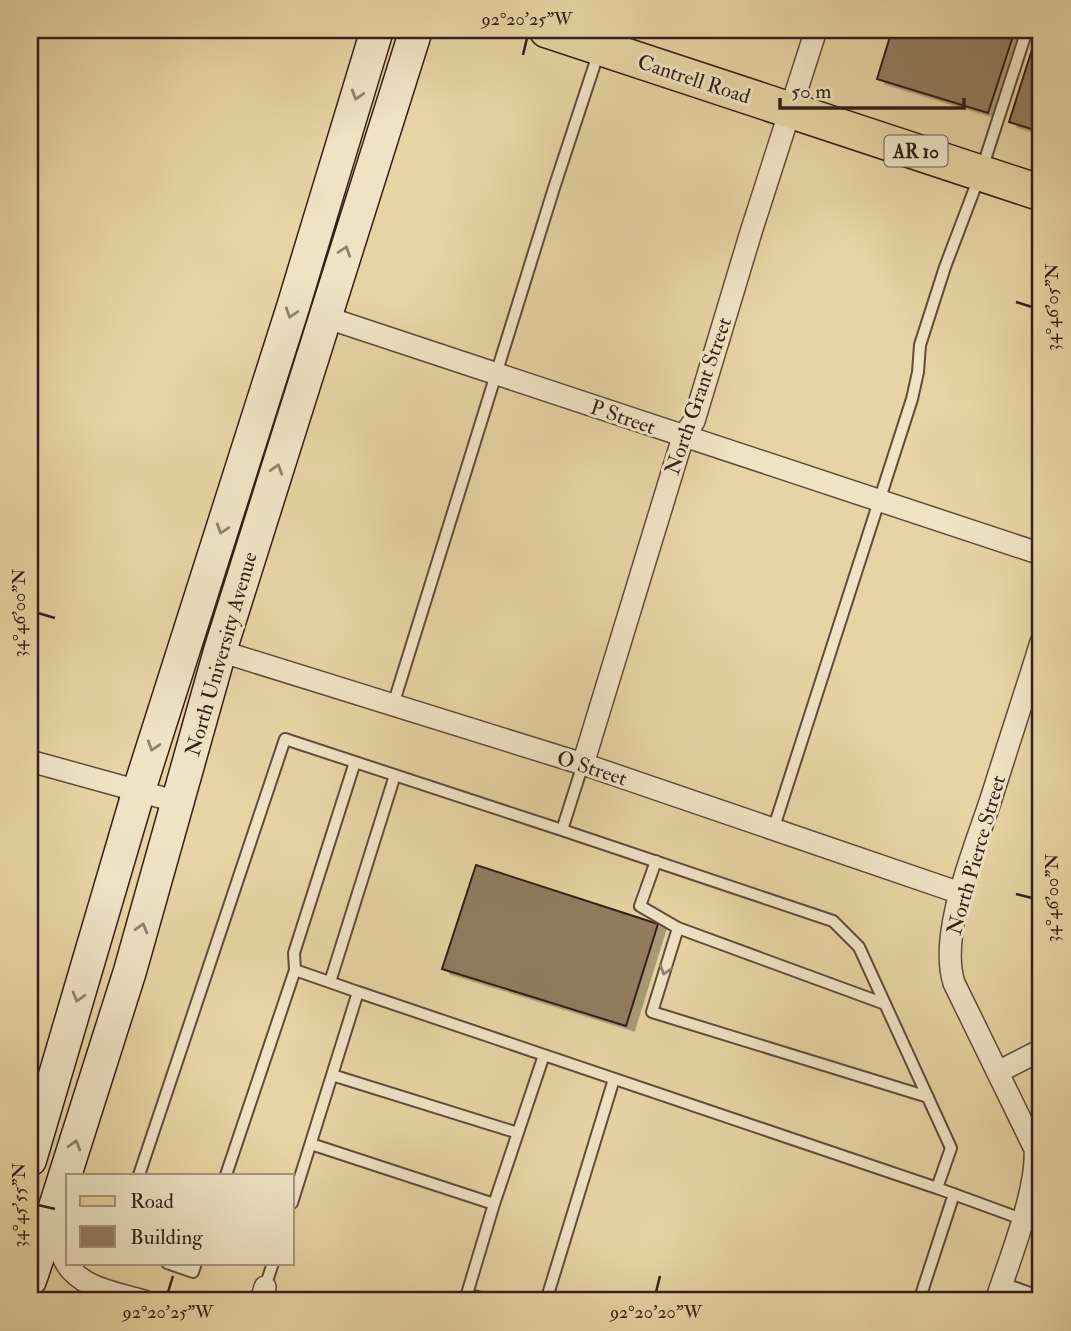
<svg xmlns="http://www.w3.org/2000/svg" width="1071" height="1331" font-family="'IM FELL Double Pica',serif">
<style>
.building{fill:#927d60;stroke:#361f16;stroke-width:2;filter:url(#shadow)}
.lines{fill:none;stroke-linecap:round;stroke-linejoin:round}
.lane-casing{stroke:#624c3a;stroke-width:14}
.street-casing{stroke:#624c3a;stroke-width:24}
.secondary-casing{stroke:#361f16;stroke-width:35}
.primary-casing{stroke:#361f16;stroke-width:38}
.lane{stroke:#efe3c4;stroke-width:10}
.street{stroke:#efe3c4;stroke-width:21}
.secondary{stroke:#efe3c4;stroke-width:32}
.primary{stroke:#e7d4a4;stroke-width:35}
.oneway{stroke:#92816d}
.ticks{fill:none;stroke:#361f16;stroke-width:2.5}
.labels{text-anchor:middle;stroke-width:6;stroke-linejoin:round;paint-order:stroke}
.shield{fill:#efe3c4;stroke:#6e5a4a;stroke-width:2}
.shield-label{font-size:19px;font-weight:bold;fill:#361f16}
.street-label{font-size:21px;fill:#361f16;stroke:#efe3c4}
.neatline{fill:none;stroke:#361f16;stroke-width:2.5}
.ticks-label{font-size:18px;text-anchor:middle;fill:#361f16}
</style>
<defs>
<filter id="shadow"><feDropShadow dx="8" dy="4.5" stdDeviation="0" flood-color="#0004"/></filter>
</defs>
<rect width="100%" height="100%" fill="#e7d4a4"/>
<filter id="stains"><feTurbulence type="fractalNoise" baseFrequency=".00286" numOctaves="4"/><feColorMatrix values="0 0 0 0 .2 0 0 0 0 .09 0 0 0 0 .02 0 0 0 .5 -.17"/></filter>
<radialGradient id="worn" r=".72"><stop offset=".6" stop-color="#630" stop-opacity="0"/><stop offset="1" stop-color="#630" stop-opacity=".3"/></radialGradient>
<path class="building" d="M892,30H1015L988,113L877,79Z
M1036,37L1041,39V132L1009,122Z
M476,865L658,924L626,1026L442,969Z"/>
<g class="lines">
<defs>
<path id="lane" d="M393,705L554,188L606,30
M773,830L912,399L918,372L920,345L945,267L981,172L1027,30
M656,861L640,906L678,928L885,1004
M678,928L652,1012L928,1097
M295,970L358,992
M330,982L395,775
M332,1075L518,1133
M311,1144L494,1204L467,1294L491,1301
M139,1175L285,739L562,830
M226,1175L295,970L294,953L355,762
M937,1188L1041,1226
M292,1203L358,992L937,1188L951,1148L859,947L833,921L562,830L583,764
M494,1204L544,1055
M167,1263L193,1272L196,1263
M1002,1283L1041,1297
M265,1287L273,1263
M546,1301L614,1079
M919,1301L954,1194"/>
<path id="street" d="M325,317L1041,554
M220,651L583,764L960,893
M30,761L178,802
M583,764L683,437L694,421L751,232L816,30
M998,1072L1041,1050
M55,1216C58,1230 59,1245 64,1259C77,1288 117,1293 144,1301
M261,1301L265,1287
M996,1301C1009,1261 1038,1189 1035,1149L954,983C938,933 976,846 992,796C1008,745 1025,694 1041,642"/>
<path id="secondary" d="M30,1160L139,790L293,307L377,30
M30,1280L54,1210L130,971L220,651L416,30"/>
<path id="primary" d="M547,30L1041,193"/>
</defs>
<use href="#lane" class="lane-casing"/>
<use href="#street" class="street-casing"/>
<use href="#secondary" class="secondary-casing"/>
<use href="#primary" class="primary-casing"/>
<use href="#lane" class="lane"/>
<use href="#street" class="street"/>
<use href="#secondary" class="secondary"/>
<use href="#primary" class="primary"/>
</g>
<defs><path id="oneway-chevron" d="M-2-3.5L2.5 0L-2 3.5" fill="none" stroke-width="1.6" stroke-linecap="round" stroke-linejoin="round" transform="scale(1.75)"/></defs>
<g class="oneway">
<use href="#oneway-chevron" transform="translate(357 95) rotate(107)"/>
<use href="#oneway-chevron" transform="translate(345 251) rotate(-72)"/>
<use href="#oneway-chevron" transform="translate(291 313) rotate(108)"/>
<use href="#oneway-chevron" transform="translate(277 469) rotate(-73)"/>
<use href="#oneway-chevron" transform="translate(222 529) rotate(108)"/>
<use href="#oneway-chevron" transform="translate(153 746) rotate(108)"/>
<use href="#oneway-chevron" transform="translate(142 928) rotate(-74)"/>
<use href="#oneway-chevron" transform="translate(665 970) rotate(107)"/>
<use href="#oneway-chevron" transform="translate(78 997) rotate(106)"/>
<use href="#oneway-chevron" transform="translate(75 1145) rotate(-73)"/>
</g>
<path class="ticks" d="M523,55L527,38M1016,302L1032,307M38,613L55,618M1016,894L1032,898M38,1205L55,1209M168,1292L173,1276M656,1292L660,1276"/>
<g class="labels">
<rect class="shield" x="884.5" y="135.5" width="63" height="31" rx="5"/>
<g class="shield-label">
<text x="916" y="158">AR 10</text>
</g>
<g class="street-label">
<text transform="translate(694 79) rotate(18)" y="7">Cantrell Road</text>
<text transform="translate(698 396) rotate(-71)" y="7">North Grant Street</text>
<text transform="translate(623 417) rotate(19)" y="7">P Street</text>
<text transform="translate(221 654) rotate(-74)" y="7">North University Avenue</text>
<text transform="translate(592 768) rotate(18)" y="7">O Street</text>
<text transform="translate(976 855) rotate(-74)" y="7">North Pierce Street</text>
</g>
</g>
<rect width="1071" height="1331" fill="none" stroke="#e7d4a4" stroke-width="77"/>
<rect x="66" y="1174" width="228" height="91" fill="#efe3c4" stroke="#a5957e" stroke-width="2"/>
<rect x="80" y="1196" width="35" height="10" fill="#e7d4a4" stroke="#a5957e" stroke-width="2"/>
<text x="130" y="1208" font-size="21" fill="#361f16">Road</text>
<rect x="80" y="1226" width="35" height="21" fill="#927d60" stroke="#a5957e" stroke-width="2"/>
<text x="130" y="1244" font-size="21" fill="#361f16">Building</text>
<path d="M780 98v10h184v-10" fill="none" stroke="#361f16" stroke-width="3.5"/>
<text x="791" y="98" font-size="21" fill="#361f16" stroke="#efe3c4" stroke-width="5" paint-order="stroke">50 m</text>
<rect x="38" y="38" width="994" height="1254" class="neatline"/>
<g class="ticks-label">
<text x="527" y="25">92°20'25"W</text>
<text transform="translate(1052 307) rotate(-90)" y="6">34°46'05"N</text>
<text transform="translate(19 613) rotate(-90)" y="6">34°46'00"N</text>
<text transform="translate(1052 898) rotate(-90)" y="6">34°46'00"N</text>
<text transform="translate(19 1205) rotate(-90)" y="6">34°45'55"N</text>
<text x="168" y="1318">92°20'25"W</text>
<text x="656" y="1318">92°20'20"W</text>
</g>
<rect width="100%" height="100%" filter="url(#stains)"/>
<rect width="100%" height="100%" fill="url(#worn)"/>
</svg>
